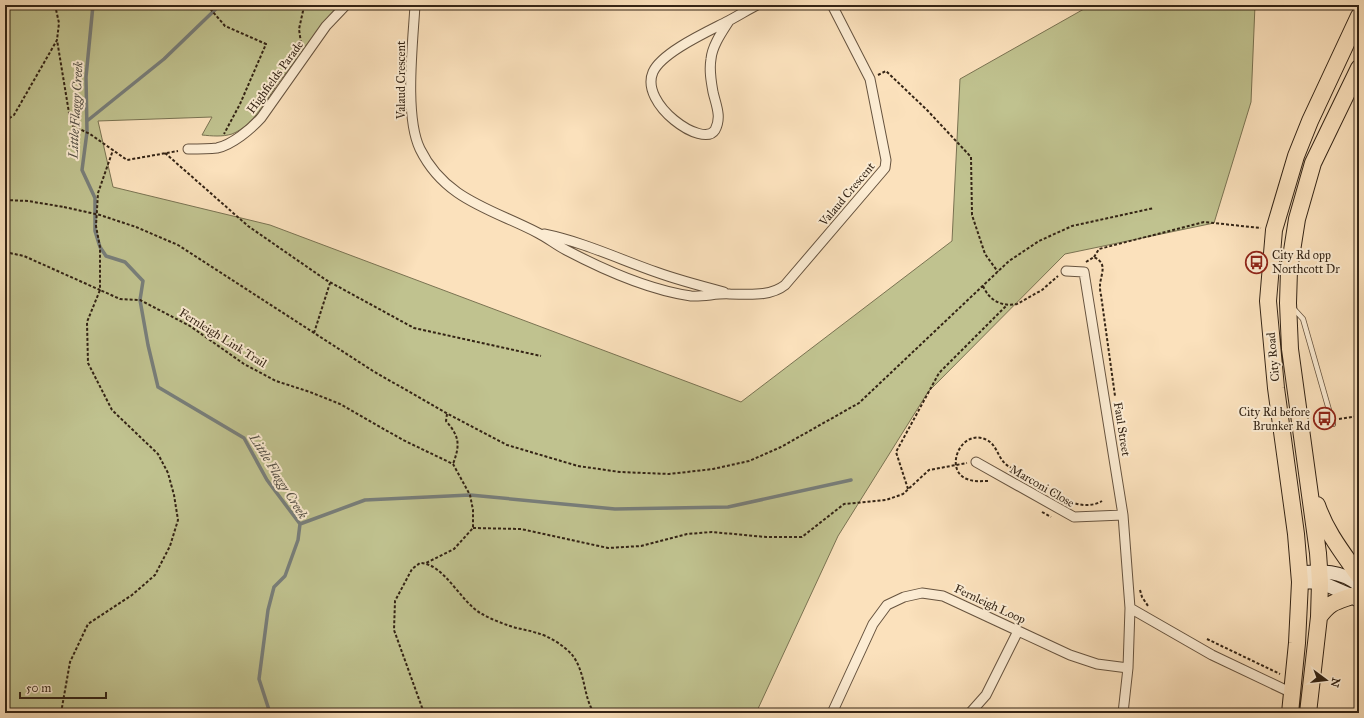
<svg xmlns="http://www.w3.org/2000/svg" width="1364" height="718" font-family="'IM FELL Great Primer',serif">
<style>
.green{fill:#c0c28f;stroke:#7a7352}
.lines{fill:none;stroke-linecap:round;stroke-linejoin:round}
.stream{stroke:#787e7a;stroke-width:3.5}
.service-casing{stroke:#66533f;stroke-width:6}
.minor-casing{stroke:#66533f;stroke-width:11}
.secondary-casing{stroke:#342415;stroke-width:15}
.trunk-casing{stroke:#342415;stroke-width:18}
.path{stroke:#342415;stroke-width:2;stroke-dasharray:3 2;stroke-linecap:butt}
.service{stroke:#fcecd3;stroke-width:4.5}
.minor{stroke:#fcecd3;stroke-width:9}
.secondary{stroke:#fcecd3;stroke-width:13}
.trunk{stroke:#fbe1bc;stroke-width:16}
.path-bridge{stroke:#342415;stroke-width:2;stroke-dasharray:3 2;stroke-linecap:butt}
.labels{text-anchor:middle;stroke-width:4;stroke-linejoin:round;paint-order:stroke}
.street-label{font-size:12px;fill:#342415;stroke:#fcecd3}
.poi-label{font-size:12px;fill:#342415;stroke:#fcecd3;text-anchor:start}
.water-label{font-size:13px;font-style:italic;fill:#565147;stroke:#fcecd3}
</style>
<rect width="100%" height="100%" fill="#fbe1bc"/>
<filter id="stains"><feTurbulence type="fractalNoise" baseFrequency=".005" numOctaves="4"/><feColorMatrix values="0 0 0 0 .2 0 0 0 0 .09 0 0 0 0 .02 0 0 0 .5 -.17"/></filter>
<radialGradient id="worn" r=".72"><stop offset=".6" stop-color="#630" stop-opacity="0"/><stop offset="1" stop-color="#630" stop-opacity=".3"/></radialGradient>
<path class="green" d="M5,5H340C317,29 299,56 279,82C266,100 254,125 232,134C222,137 212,136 202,135L212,117L98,121L113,187L270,225L741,402L952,241L960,79L1091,5H1255L1251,102L1214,223L1065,254L928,392L838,536L756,713H5Z"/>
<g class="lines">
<path class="stream" d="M93,5L86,77L87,132L82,170L95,198V231L100,247L106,256L125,262L143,281L140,300L148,345L158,387L244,438L267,480L300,524L298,540L285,576L274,587L268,610L259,679L270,713
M87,121L164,59L220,5
M300,524L365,500L470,495L615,509L728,507L851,480"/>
<defs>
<path id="service" d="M1293,308L1303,319L1333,424"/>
<path id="minor" d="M415,5C413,42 404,116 420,149C445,200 492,209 538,233C548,238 556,245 566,250C604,270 649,290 691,296C704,297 717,293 730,294C748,294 770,297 785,285L885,168L886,160L870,79L832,5
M729,21C722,32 712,46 711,59C709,70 711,81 713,92C716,105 722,117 715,130C703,149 639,104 653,72C662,52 709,31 728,21C738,16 747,10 757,5
M188,149C197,149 208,149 217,148C232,145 251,129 261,118L326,26L346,5
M544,234C583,242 619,259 656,272C678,280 701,286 724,292
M1066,271L1084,272L1123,515L1130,608L1128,668L1123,713
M976,462L1074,517L1123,515
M1130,608L1212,655L1292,693
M832,713L873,624L887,605L904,597L922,593L943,596L1070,655L1097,664L1128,668
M970,713L986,695L1018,631"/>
<path id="secondary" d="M1299,573C1323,571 1340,570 1359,585
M1300,582H1320L1352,596L1359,601"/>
<path id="trunk" d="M1317,505C1326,532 1343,553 1359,576
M1319,617C1330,602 1335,602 1352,596
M1290,713L1297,643L1300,582L1296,534L1276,388L1268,301L1274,230L1296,156L1310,121L1359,16
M1308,713L1319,617L1320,582L1318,553L1290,349L1288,303L1289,270L1297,219L1313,163L1359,68"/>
</defs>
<use href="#service" class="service-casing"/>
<use href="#minor" class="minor-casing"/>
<use href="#secondary" class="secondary-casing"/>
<use href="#trunk" class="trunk-casing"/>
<path class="path" d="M55,5L59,23L57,40
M207,5L225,26L266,44L240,104L224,134
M301,43L299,29L303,11L302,5
M878,75L886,71L927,110L971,157L972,215L985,254L998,272
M5,121L14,115L57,40L71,125L90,134L127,160L178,151
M165,153L248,226L326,280L414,328L541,356
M5,200L28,201L64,207
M136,227L178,245L373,371L448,414L507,445L578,466L620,472L669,474L713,469L749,461L781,447L859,403L1009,261L1039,241L1072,226L1154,208
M5,252L24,256L100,290V247L96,226L98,193L113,150
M1094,257L1099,249L1204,222L1261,228
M1086,262L1094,257C1108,264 1101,273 1100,285C1100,288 1100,292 1101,295L1115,396
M983,286C989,300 1001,307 1017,304L1042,290L1058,276
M314,333L330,283
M447,414L446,421C460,437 460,445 453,464
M1339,419L1359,416
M1314,422L1325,420
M988,481C981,481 974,482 967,479C943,470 961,427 987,440C998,446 997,458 1008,466L1074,503C1083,506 1094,506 1102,501
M908,489L896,452L939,373L1007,305
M1042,512L1051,517
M473,528L521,529L608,548L641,546L687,534L712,532L766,537H802L844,504L886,500L903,494L929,470L967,463
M1140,590L1142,597L1148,606
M1207,639L1280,674
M61,713L70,662L88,624L132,595L155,575L170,546L178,520L174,495L168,473L158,454L112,410L88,363L87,322L100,290L120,299L140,300L190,326L244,364L276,381L310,392L340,404L403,440L453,464L470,495L473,510V528L454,549L426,563
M424,713L394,630L395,601L412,569L420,563C444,563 461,603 482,614C491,619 501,623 510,626C519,629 528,630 537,633C549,636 565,646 573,656C586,674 583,696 594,713"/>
<use href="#service" class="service"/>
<use href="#minor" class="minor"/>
<use href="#secondary" class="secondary"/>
<use href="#trunk" class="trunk"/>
<path class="path-bridge" d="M64,207L100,215L136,227"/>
</g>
<defs>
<symbol id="bus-ring" viewBox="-11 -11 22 22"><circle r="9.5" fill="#fcecd3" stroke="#8f2418" stroke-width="1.5"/><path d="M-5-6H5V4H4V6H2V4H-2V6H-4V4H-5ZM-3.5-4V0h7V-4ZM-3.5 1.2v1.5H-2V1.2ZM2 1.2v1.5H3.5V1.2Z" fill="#8f2418"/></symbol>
</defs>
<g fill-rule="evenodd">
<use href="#bus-ring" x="1244" y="250" width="25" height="25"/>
<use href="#bus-ring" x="1312" y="406" width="25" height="25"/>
</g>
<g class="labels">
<g class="street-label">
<text transform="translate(275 77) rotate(-54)" y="4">Highfields Parade</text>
<text transform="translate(401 80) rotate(-90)" y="4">Valaud Crescent</text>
<text transform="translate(847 194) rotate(-50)" y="4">Valaud Crescent</text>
<text transform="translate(223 338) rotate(32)" y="4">Fernleigh Link Trail</text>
<text transform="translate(1273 357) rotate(-95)" y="4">City Road</text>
<text transform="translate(1122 429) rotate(81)" y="4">Faul Street</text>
<text transform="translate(1042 486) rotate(30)" y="4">Marconi Close</text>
<text transform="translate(990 604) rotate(25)" y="4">Fernleigh Loop</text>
</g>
<g class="poi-label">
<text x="1272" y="259">City Rd opp<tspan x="1272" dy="14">Northcott Dr</tspan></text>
<text x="1310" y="416" text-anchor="end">City Rd before<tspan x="1310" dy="14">Brunker Rd</tspan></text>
</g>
<g class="water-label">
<text transform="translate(75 110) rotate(-87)" y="5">Little Flaggy Creek</text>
<text transform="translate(279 476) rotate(58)" y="5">Little Flaggy Creek</text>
</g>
</g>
<rect width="1364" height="718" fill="none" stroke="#fbe1bc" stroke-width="20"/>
<rect x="6" y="6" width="1352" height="706" fill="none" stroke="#342415" stroke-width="2"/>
<rect x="10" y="10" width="1344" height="698" fill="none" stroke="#342415"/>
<g transform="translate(1326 680) rotate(105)" stroke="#fcecd3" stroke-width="3" paint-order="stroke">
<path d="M0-3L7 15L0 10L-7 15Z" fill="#342415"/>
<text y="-6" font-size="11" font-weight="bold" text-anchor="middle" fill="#342415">N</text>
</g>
<path d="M20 692v6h86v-6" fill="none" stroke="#342415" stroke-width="2"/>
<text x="26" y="692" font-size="12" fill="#342415" stroke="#fcecd3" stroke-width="3" paint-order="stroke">50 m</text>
<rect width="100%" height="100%" filter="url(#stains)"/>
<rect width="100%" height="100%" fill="url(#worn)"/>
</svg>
